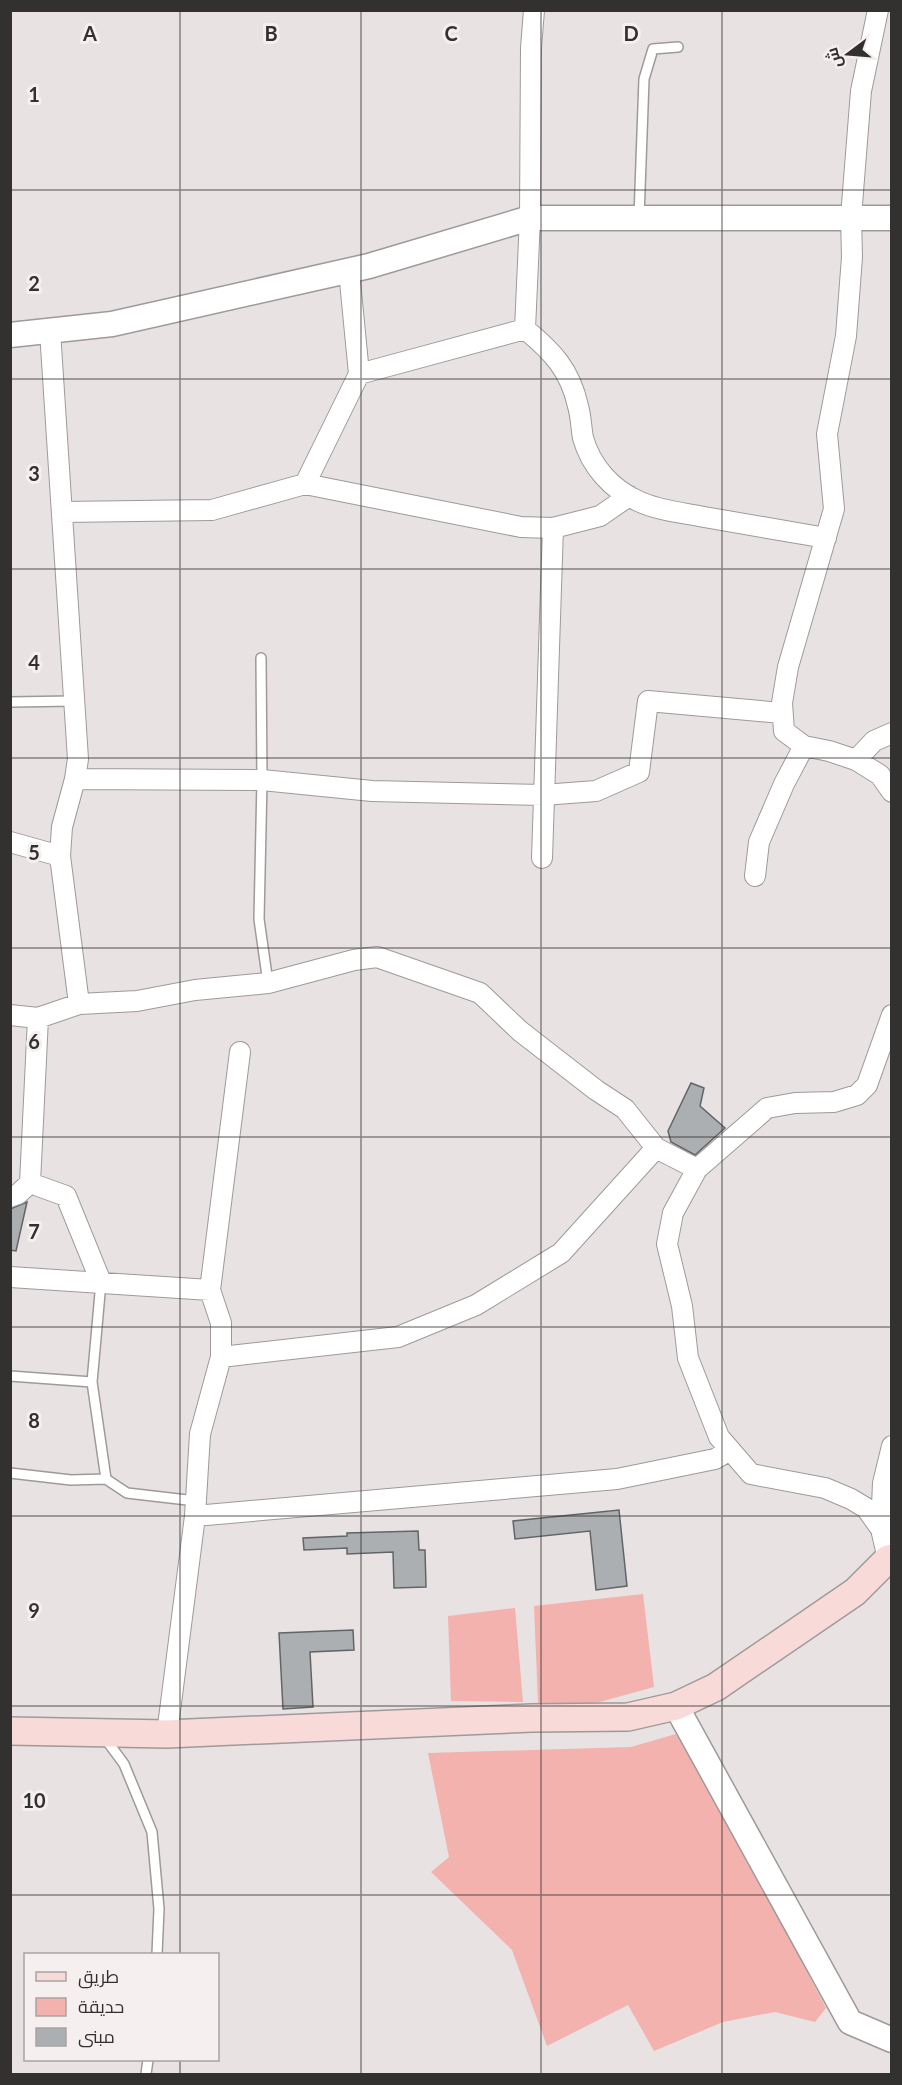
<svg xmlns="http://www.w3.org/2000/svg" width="902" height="2085" font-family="Lato,Cairo,sans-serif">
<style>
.green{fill:#f3b2ae}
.building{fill:#abafb2;stroke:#616568;stroke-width:1.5}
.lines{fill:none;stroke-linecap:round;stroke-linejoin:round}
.service-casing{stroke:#9f9a99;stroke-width:12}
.minor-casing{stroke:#9f9a99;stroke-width:22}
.tertiary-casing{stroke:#9f9a99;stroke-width:27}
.secondary-casing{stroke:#9f9a99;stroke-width:30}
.service{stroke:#fff;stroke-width:9}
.minor{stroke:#fff;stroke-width:20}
.tertiary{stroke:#fff;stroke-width:24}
.secondary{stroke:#f8dad9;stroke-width:27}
.grid{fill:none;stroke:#333130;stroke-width:1.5;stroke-opacity:0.55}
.grid-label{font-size:20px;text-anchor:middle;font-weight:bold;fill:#333130;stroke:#f5f0ef;stroke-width:6;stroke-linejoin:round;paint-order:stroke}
</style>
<rect width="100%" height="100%" fill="#e8e2e2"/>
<path class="green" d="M643,1594L654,1687L596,1703H538L534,1606Z
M515,1608L523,1702L451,1701L448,1616Z
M676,1734L720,1806L826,2008L815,2022L775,2012L723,2022L654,2051L628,2005L547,2046L512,1950L431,1872L449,1857L428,1753L631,1747Z"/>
<path class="building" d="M691,1083L704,1088L700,1106L725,1128L695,1155L671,1142L668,1131Z
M27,1202L16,1251L10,1250V1209Z
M619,1510L627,1586L596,1590L590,1531L515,1539L513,1521Z
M418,1531L419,1550H425L426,1587L394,1588L393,1552L347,1554V1548L304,1550L303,1538L347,1536V1533Z
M353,1630L354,1650L310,1652L313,1707L283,1709L279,1633Z"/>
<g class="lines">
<defs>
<path id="service" d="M639,217L644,79L653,49L678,47
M261,658L262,780L259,919L268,983
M10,702L74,701
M101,1282L92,1382L106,1479L127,1493L196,1501
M10,1376L92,1382
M10,1473L71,1480L106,1479
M104,1737L124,1764L152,1832L159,1909L157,1954
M146,2074L148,2060"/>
<path id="minor" d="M878,10L861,91L851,217L852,257L846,336L827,434L834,509L788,667L782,703L784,731L804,746L829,751L856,760L880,775L892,792
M349,271L359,374L525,329L530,218L531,48L534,10
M525,329C553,352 570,370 578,406C581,416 581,427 583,438C591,466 611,489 638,501C656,510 684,513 704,517C745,524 786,531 826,538
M50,331L78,759L75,779L62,827L60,856L79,1004
M305,484L521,527L553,528L600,516L629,496
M63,512L212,510L305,484L359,374
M856,760L874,741L892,733
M75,779L262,780L372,791L543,795L596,791L639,772L648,701L782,713
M10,842L60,856
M542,858L553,528
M755,876L759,842L784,784L804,746
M10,1015L38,1018L79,1004L137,1001L195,990L268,983L354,960L377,957L480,993L520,1031L596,1090L625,1109L656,1148L697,1169
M38,1018L30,1183L66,1196L101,1282
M10,1197L18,1194L30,1183
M10,1277L210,1290
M221,1357L398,1337L476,1305L561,1253L656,1148
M195,1516L617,1479L715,1459L730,1450
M881,1529L866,1508L851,1499L825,1488L751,1474L719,1437L688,1358L682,1306L667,1244L673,1213L697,1169L767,1108L795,1103L834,1102L857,1095L867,1085L892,1015
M888,1559L881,1529L883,1483L892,1446
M167,1734L195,1516L200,1434L221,1357V1323L210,1290L240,1052"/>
<path id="tertiary" d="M10,335L112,324L369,266L530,218H892
M676,1706L850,2022L892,2040"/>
<path id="secondary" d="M10,1731L167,1734L532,1718L628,1717L676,1706L716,1687L855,1592L888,1559L892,1558"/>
</defs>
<use href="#service" class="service-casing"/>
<use href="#minor" class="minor-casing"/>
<use href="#tertiary" class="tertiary-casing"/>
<use href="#secondary" class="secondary-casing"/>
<use href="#service" class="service"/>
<use href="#minor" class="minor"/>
<use href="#tertiary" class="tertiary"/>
<use href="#secondary" class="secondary"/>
</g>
<path class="grid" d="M180,10V1954M361,10V2074M541,10V2074M722,10V2074M10,190H892M10,379H892M10,569H892M10,758H892M10,948H892M10,1137H892M10,1327H892M10,1516H892M10,1706H892M10,1895H892M180,2060V2074"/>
<g class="grid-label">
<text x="90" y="41">A</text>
<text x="271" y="41">B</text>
<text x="451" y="41">C</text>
<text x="631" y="41">D</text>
<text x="34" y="102">1</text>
<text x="34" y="291">2</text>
<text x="34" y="481">3</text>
<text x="34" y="670">4</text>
<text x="34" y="860">5</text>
<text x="34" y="1049">6</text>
<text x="34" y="1239">7</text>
<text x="34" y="1428">8</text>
<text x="34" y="1618">9</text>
<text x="34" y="1808">10</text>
</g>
<rect width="902" height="2085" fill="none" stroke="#333130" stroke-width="24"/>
<rect x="24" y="1953" width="195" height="108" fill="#f5f0ef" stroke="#a7a4a3" stroke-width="1.5"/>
<rect x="36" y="1972" width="30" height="9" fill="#f8dad9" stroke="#a7a4a3" stroke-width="1.5"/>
<text x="78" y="1983" font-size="18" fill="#333130">طريق</text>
<rect x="36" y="1998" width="30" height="18" fill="#f3b2ae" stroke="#a7a4a3" stroke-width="1.5"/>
<text x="78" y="2013" font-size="18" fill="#333130">حديقة</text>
<rect x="36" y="2028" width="30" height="18" fill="#abafb2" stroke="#a7a4a3" stroke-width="1.5"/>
<text x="78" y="2043" font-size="18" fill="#333130">مبنى</text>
<g transform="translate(848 54) rotate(254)" stroke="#f5f0ef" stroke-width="4.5" paint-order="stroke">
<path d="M0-4.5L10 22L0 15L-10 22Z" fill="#333130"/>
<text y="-9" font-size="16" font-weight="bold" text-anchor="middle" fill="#333130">ش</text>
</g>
</svg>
